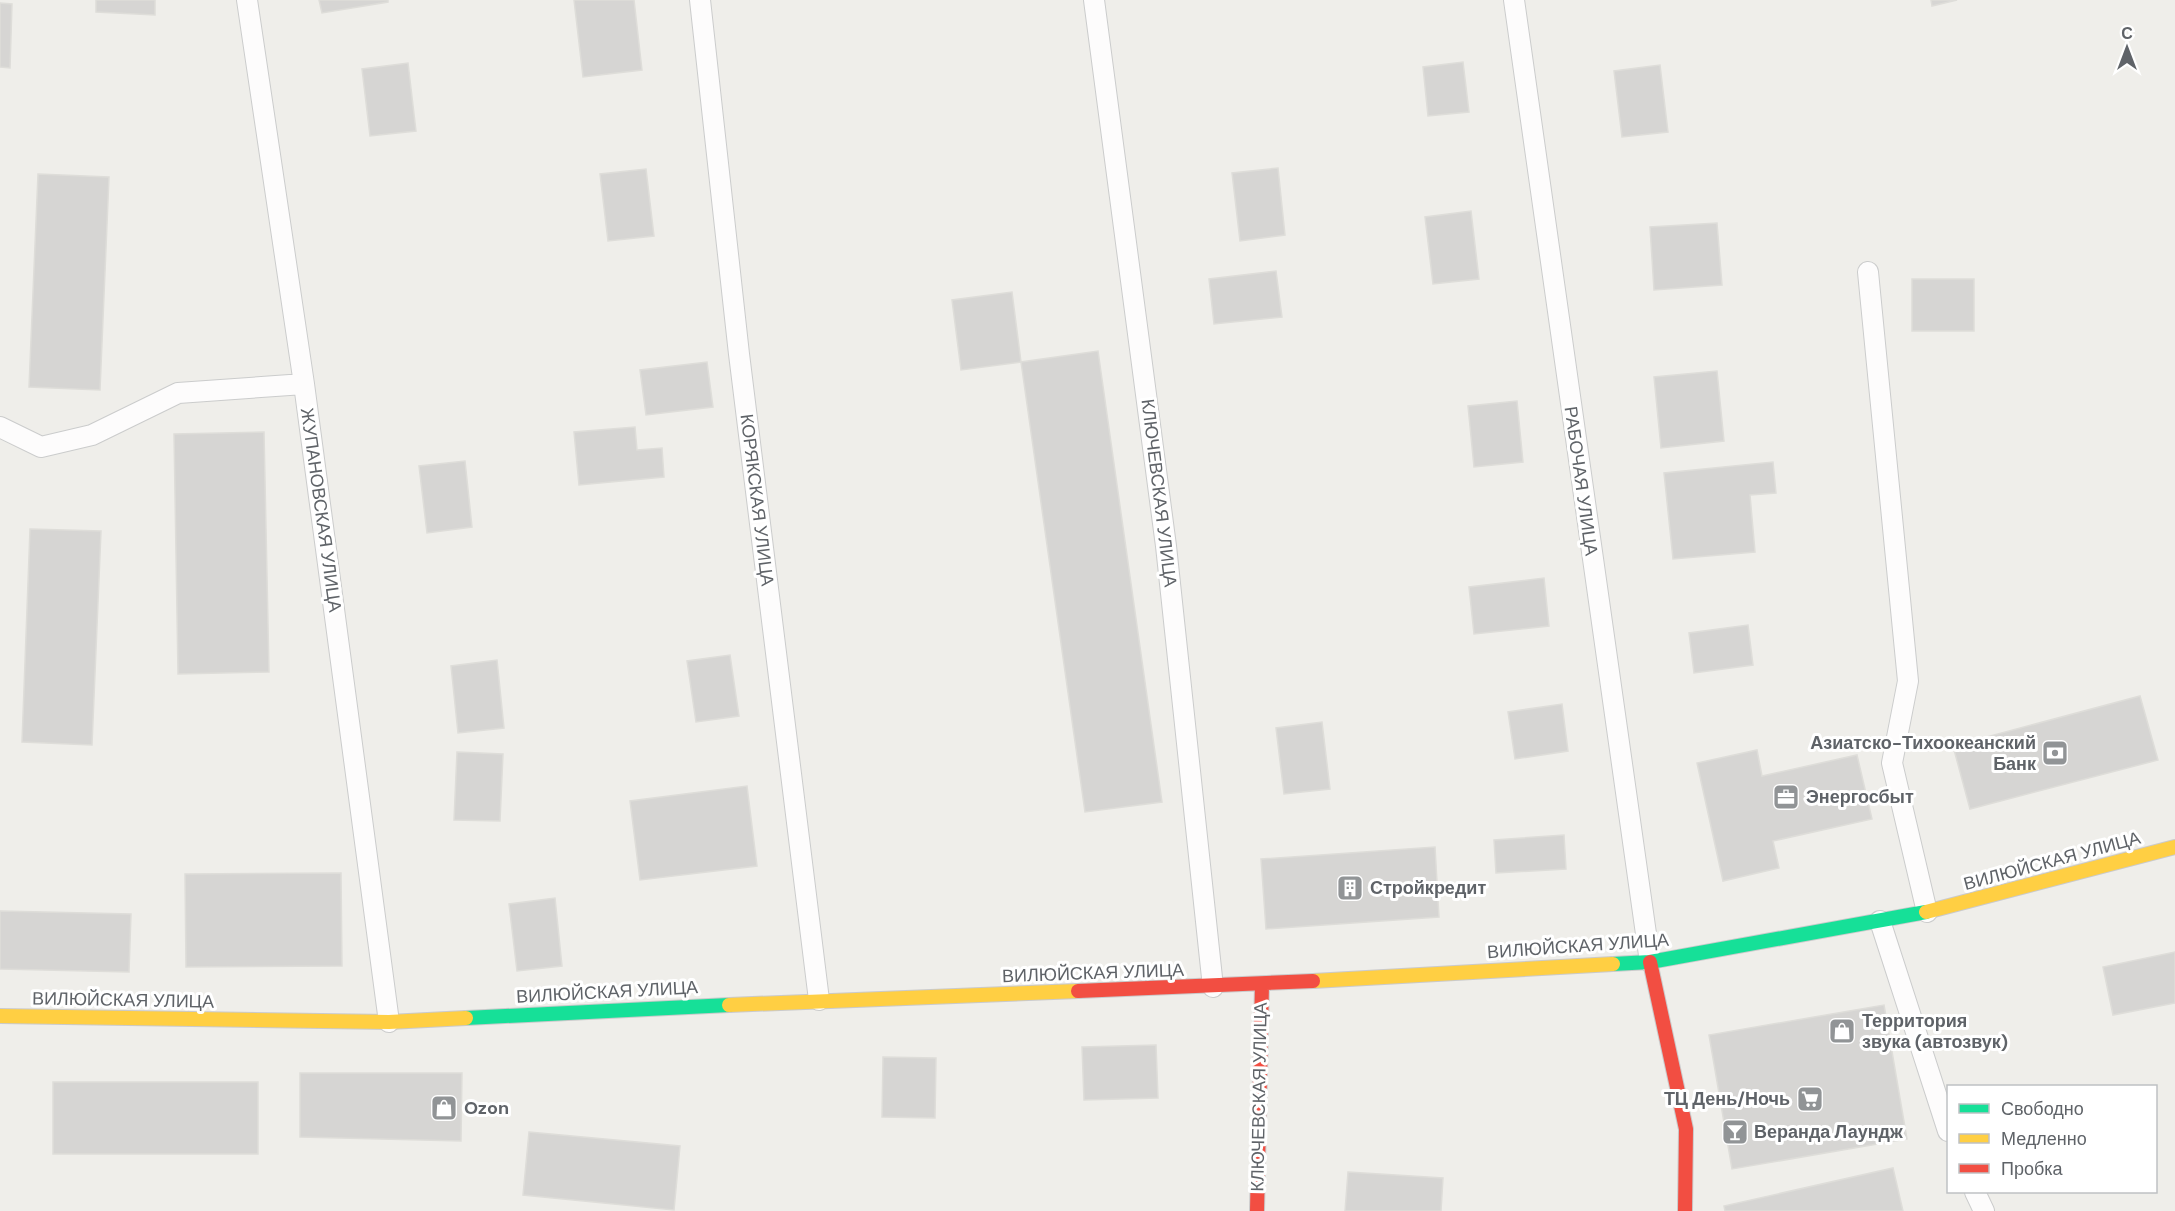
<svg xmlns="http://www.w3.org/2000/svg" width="2175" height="1211" font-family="'DM Sans',sans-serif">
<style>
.building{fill:#d6d5d3;stroke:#deddd9;stroke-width:1.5}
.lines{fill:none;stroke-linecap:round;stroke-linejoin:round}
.lane-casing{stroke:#cbcccc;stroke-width:22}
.fast-casing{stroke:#cacacb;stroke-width:16}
.slow-casing{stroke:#cacacb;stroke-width:16}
.jam-casing{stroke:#cacacb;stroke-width:16}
.lane{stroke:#fdfcfc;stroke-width:20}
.fast{stroke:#16e098;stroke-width:14}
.slow{stroke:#ffcf43;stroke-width:14}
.jam{stroke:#f24e42;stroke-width:14}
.labels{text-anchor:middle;stroke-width:6;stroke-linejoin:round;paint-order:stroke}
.street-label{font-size:18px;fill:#5f6368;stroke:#fff}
.poi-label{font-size:18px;font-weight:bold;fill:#5f6368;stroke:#fff;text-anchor:start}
</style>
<rect width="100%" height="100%" fill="#efeeea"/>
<path class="building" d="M96,0H155V15L96,12Z
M319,0H388V2L322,13Z
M574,0H634L642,70L583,77Z
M1931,0H1957L1932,6Z
M0,3L12,4L10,68L0,67Z
M1463,62L1469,112L1428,116L1423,67Z
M408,63L416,131L370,136L362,69Z
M1660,65L1668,132L1622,137L1614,71Z
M1278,168L1285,235L1240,241L1232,173Z
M646,169L654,236L608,241L600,174Z
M38,174L109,177L100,390L29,387Z
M1471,211L1479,279L1433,284L1425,217Z
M1717,223L1722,285L1654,290L1650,227Z
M1276,271L1282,317L1214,324L1209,279Z
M1912,279H1974V331H1912Z
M1012,292L1021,362L961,370L952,300Z
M1098,351L1162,802L1085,812L1021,362Z
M707,362L713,407L646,415L640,370Z
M1717,371L1724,441L1661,448L1654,377Z
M1517,401L1523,462L1474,467L1468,406Z
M635,427L637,450L662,448L664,477L579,485L574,432Z
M264,432L269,672L178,674L174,434Z
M465,461L472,527L427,533L419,466Z
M1773,462L1776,493L1750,495L1755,552L1673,559L1664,473Z
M30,529L101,531L92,745L22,742Z
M1544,578L1549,626L1474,634L1469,587Z
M1748,625L1753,665L1694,673L1689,633Z
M730,655L739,716L696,722L687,661Z
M497,660L504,728L458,733L451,666Z
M2140,696L2158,760L1970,809L1953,746Z
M1562,704L1568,751L1515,759L1508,712Z
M1322,722L1330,789L1284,794L1276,728Z
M1757,750L1762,776L1857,755L1872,819L1773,841L1779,868L1723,881L1697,763Z
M457,752L503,754L500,821L454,820Z
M747,786L757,866L640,880L630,801Z
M1564,835L1566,869L1496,873L1494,840Z
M1435,847L1439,917L1266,929L1261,859Z
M341,873L342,966L186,967L185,874Z
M555,898L562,966L517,971L509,904Z
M0,911L131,914L129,972L0,969Z
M2175,952V1003L2113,1015L2103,967Z
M1884,1005L1907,1139L1732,1169L1709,1035Z
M1156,1045L1158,1098L1084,1100L1082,1047Z
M883,1057L936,1058L935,1118L882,1117Z
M300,1073H462L461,1141L300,1137Z
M53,1082H258V1154H53Z
M529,1132L680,1146L674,1210L523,1195Z
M1893,1168L1903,1211H1725L1724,1206Z
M1348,1172L1443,1178L1441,1211H1345Z"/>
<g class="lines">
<defs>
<path id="lane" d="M247,0L304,384L389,1022
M700,0L739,354L819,1000
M1094,0L1166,546L1213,987
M1514,0L1650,962
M1868,272L1908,681L1892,763L1927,912
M0,427L41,447L92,435L178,393L304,384
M1880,921L1948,1131
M1975,1192L1984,1211"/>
<path id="fast" d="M1613,964L1650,962L1926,912
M466,1018L729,1005"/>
<path id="slow" d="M1926,912L2175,847
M1313,981L1613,964
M729,1005L1078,991
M0,1016L389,1022L466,1018"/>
<path id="jam" d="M1650,962L1686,1129L1685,1211
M1078,991L1313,981
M1257,1211L1262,984"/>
</defs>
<use href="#lane" class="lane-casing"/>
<use href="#fast" class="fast-casing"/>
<use href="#slow" class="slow-casing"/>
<use href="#jam" class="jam-casing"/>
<use href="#lane" class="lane"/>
<use href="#fast" class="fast"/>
<use href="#slow" class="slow"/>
<use href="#jam" class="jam"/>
</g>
<defs>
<symbol id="bank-square" viewBox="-11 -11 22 22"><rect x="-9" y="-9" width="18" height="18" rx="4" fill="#919496" stroke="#fff"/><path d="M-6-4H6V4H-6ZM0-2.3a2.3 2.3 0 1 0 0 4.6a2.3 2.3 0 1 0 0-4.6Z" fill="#fff"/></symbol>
<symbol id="office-square" viewBox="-11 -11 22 22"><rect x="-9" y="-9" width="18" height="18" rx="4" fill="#919496" stroke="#fff"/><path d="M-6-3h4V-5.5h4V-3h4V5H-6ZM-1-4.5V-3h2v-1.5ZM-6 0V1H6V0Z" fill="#fff"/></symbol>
<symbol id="building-square" viewBox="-11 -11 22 22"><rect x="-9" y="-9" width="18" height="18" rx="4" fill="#919496" stroke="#fff"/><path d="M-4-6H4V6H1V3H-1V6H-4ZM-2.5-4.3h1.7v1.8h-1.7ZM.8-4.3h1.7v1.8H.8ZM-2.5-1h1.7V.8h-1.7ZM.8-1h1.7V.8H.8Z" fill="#fff"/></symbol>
<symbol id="shop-square" viewBox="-11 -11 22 22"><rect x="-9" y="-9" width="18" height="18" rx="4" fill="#919496" stroke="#fff"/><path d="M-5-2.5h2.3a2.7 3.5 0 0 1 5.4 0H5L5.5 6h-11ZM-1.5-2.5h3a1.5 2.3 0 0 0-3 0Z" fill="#fff"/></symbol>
<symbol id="supermarket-square" viewBox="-11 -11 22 22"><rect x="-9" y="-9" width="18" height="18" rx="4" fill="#919496" stroke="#fff"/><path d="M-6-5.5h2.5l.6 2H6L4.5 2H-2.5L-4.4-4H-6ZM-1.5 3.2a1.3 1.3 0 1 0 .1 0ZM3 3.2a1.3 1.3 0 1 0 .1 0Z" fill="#fff"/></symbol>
<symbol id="bar-square" viewBox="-11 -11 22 22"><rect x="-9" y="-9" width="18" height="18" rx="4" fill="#919496" stroke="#fff"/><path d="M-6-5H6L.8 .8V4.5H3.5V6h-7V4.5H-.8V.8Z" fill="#fff"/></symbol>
</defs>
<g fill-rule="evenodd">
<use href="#bank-square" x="2040" y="738" width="30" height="30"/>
<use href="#office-square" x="1771" y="782" width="30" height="30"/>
<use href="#building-square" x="1335" y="873" width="30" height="30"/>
<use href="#shop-square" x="1827" y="1016" width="30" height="30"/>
<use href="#supermarket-square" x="1795" y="1084" width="30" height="30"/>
<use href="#shop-square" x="429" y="1093" width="30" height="30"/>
<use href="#bar-square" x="1720" y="1117" width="30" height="30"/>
</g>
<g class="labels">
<g class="street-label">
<text transform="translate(1581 481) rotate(82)" y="6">РАБОЧАЯ УЛИЦА</text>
<text transform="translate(1159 493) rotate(83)" y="6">КЛЮЧЕВСКАЯ УЛИЦА</text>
<text transform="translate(757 500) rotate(83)" y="6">КОРЯКСКАЯ УЛИЦА</text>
<text transform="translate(321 510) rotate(82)" y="6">ЖУПАНОВСКАЯ УЛИЦА</text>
<text transform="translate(2052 861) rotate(-15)" y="6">ВИЛЮЙСКАЯ УЛИЦА</text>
<text transform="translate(1578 946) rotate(-4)" y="6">ВИЛЮЙСКАЯ УЛИЦА</text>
<text transform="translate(1093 973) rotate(-2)" y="6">ВИЛЮЙСКАЯ УЛИЦА</text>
<text transform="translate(607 992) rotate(-3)" y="6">ВИЛЮЙСКАЯ УЛИЦА</text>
<text transform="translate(123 1000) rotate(1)" y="6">ВИЛЮЙСКАЯ УЛИЦА</text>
<text transform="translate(1259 1097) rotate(-89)" y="6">КЛЮЧЕВСКАЯ УЛИЦА</text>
</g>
<g class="poi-label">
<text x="2036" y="749" text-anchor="end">Азиатско-Тихоокеанский<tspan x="2036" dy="21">Банк</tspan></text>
<text x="1806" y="803">Энергосбыт</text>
<text x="1370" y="894">Стройкредит</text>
<text x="1862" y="1027">Территория<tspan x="1862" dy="21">звука (автозвук)</tspan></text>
<text x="1790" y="1105" text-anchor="end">ТЦ День/Ночь</text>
<text x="464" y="1114">Ozon</text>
<text x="1754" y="1138">Веранда Лаундж</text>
</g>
</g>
<rect x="1947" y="1085" width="210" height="108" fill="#ffffff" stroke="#bfc1c3" stroke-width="1.5"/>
<rect x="1959" y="1104" width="30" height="9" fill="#16e098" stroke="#bfc1c3" stroke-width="1.5"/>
<text x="2001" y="1115" font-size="18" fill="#5f6368">Свободно</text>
<rect x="1959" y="1134" width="30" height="9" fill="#ffcf43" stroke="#bfc1c3" stroke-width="1.5"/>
<text x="2001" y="1145" font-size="18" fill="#5f6368">Медленно</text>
<rect x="1959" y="1164" width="30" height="9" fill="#f24e42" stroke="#bfc1c3" stroke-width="1.5"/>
<text x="2001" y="1175" font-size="18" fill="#5f6368">Пробка</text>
<g transform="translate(2127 48)" stroke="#ffffff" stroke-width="4.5" paint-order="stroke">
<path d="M0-4.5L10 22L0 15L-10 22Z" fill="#5f6368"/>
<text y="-9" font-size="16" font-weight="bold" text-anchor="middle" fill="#5f6368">С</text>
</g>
</svg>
